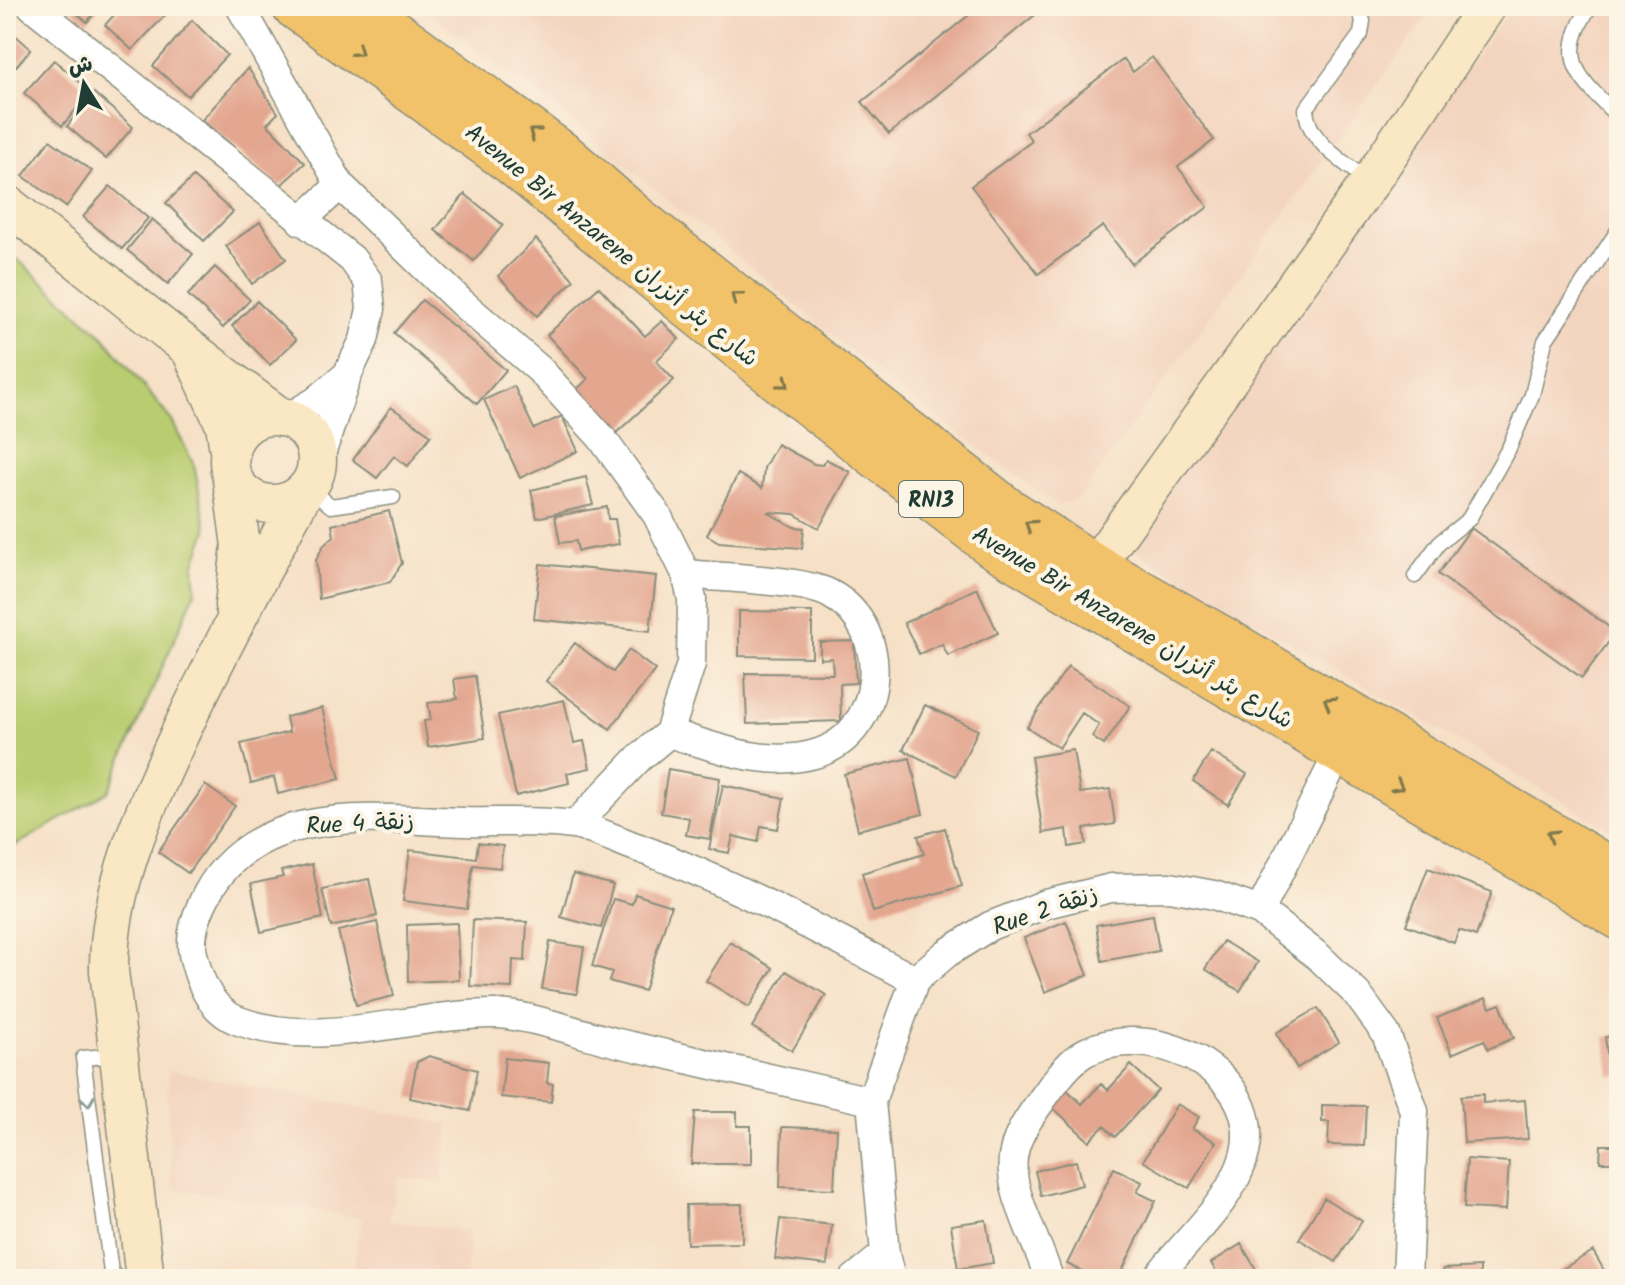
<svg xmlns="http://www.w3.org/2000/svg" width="1625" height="1285" font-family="Kalam,'Playpen Sans Arabic',sans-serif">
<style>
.built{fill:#f3d4bf}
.green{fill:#b9cc6f;stroke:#6c8452;stroke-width:2}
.building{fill:#e3a68f}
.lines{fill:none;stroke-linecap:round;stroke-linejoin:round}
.lane-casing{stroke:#8a8e7d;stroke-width:17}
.street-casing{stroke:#8a8e7d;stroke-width:31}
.secondary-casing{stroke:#8a8e7d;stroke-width:41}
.primary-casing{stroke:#8a8e7d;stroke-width:47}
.lane{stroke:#fff;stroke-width:14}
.street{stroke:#fff;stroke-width:28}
.secondary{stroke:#fae7c3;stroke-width:38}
.primary{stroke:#f2c26a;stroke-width:44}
.oneway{stroke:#7e794c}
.oneway2{stroke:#8f9e9a}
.labels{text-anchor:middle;stroke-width:8;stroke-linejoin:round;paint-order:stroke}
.shield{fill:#fcf5e5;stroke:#617469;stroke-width:2}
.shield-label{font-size:22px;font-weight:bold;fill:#1f3d34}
.street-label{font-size:24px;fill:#1f3d34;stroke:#fcf5e5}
</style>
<rect width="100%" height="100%" fill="#fcf5e5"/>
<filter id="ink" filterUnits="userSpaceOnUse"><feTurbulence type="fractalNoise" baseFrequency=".0125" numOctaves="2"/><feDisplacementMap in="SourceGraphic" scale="16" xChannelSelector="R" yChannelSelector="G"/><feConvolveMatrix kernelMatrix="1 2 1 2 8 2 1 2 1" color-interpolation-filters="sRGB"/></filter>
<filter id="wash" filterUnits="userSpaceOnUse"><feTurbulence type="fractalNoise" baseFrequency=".006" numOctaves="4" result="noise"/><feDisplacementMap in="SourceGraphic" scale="32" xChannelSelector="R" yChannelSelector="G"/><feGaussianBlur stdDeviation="1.8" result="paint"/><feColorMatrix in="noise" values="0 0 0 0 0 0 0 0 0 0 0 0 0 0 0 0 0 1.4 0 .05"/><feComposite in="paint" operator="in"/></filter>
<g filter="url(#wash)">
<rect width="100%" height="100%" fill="#f6e0c6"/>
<path class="built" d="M418,6H1434L1079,499L1057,505L894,386L539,94Z
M1512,6H1619V835L1128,547Z
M170,1071L449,1124L442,1182L398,1177L389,1221L470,1231L467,1279H351L362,1218L172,1188L167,1096Z"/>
<path class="green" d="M6,249L104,337L172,421L194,465L207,530L194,566L196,590L108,792L6,851Z"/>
<g id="blocks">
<path class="building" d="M68,6H101L87,22Z
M122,6H174L132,50L105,25Z
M980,6H1046L889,134L862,102Z
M192,20L227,55L188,96L153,66Z
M6,27L31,49L6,78Z
M1152,57L1214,140L1178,167L1208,207L1132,264L1103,226L1038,274L971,186L1032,141L1026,133L1124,59L1133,72Z
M54,60L91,92L62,126L24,93Z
M248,68L278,113L267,124L305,163L280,186L202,120Z
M94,93L133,127L106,159L67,126Z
M50,140L92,171L66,207L23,176Z
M193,177L233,212L204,241L166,203Z
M110,186L148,218L122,249L83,217Z
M465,194L503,225L474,261L435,230Z
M152,219L193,254L168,284L127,250Z
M260,222L286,259L252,284L226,246Z
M536,239L574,280L537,316L498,276Z
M215,267L250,300L223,328L188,295Z
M599,287L645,336L662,321L679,339L656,361L674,380L616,433L576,390L588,379L547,335Z
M422,300L506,370L477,404L394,333Z
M257,301L296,340L270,365L232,326Z
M514,386L534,429L562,416L578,451L520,478L484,400Z
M391,407L431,435L408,466L394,456L377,478L353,460Z
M777,444L814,464L822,465L826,459L850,472L819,528L794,514L767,512L794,527L804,528L802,548L719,542L707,535L738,474L762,488L764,468Z
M586,477L593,505L537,518L531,490Z
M607,507L608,519H615L619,544L578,551L576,541L560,543L555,516Z
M389,511L402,563L390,582L319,599L316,560L323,546L334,536L332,525Z
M1471,528L1616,632L1582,678L1438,574Z
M540,564L656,576L650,631L534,619Z
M977,588L998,633L948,656L942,644L919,654L904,623Z
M739,611L812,612V657L739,656Z
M854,641L856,683L840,684L841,721L747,724L745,673L833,674L832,658L820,659V642Z
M575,643L613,672L629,650L655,670L610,729L546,681Z
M1068,666L1130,706L1104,745L1092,737L1099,725L1082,713L1059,748L1027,727Z
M475,676L485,738L428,747L424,721L431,720L428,703L457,699L454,679Z
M564,700L574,743L584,741L590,768L567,773L569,783L516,796L498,715Z
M925,705L978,730L956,776L903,750Z
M322,708L340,779L278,794L274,777L251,783L241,744L289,732L286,717Z
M1073,750L1080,793L1110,789L1115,824L1084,829L1086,844L1069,847L1067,829L1043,833L1031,757Z
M1211,752L1247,774L1228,805L1193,781Z
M910,758L923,814L858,830L844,774Z
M668,769L720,778L710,839L686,835L689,818L661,813Z
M205,785L235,806L188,873L158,852Z
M723,785L784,798L778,829L761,826L758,842L733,836L729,853L709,849Z
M945,828L962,886L873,912L862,873L924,854L918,836Z
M478,843L503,846L500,868L473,865L467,909L403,901L410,850L476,858Z
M312,864L323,918L261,932L251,884L283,877L281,871Z
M1428,868L1492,892L1476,936L1459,930L1454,943L1406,925Z
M573,874L613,885L601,928L561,917Z
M369,879L377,916L331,927L322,889Z
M635,894L671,906L644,991L609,981L612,972L592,966L613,899L632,904Z
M1153,915L1159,951L1102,961L1096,925Z
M473,920L527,922L525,961L513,960L512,988L470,986Z
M1066,921L1088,975L1045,992L1024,938Z
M377,922L394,996L356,1005L338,931Z
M457,923L459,980L408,982L407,925Z
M1223,941L1258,962L1240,991L1205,969Z
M550,942L584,947L577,994L542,989Z
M730,942L773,968L749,1007L706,981Z
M786,971L826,995L792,1051L752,1027Z
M1486,998L1490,1008L1500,1004L1514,1038L1488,1049L1484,1040L1452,1054L1437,1018Z
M1318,1008L1339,1042L1297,1068L1276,1033Z
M1619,1035V1075L1610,1076L1605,1037Z
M429,1056L477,1070L470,1111L410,1098L417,1062Z
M505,1058L549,1063L547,1083L553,1084L551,1102L501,1097Z
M1131,1065L1158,1090L1115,1137L1104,1126L1089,1141L1051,1106L1067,1090L1082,1104L1101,1084L1108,1090Z
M1483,1094V1103L1525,1100L1528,1139L1464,1143L1461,1096Z
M1177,1104L1199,1117L1192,1129L1216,1142L1189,1188L1143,1161Z
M1322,1105L1366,1106L1364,1146L1328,1145L1329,1122H1322Z
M695,1112H737V1126H751V1164H691Z
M1616,1119H1619V1162H1600L1601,1145H1615Z
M782,1127L837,1129L834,1189L780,1187Z
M1467,1159L1509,1162L1506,1210L1464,1208Z
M1076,1161L1082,1185L1041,1196L1035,1171Z
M1114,1168L1142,1182L1137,1192L1156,1201L1118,1279H1090L1092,1276L1067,1264Z
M1324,1198L1362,1221L1336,1262L1299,1239Z
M742,1204V1243L687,1244L686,1205Z
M780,1219L832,1225L827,1265L775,1259Z
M986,1220L993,1263L958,1269L951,1225Z
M1241,1244L1257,1271L1244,1279H1221L1211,1263Z
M1593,1251L1609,1279H1545Z
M1480,1267V1279H1444L1443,1269Z"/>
</g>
</g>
<g filter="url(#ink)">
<use href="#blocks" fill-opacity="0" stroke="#8a8e7d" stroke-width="2"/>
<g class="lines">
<defs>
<path id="lane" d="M1358,6L1363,21L1361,34L1306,109C1307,142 1346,163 1369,182
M1590,6C1555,62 1579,77 1619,118
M309,488L331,506L393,497
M1415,576L1439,543L1469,519L1509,448L1532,395L1545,341L1619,229
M117,1055L83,1058L111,1272L118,1279"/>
<path id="street" d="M32,6L352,259L368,281L371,309L364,340L348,373L316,469
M240,6L340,185L462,303L539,369L601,437L657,515L686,574L692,599L691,664L669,733L639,758L575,825
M301,221L340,185
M287,418L316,401L348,374
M669,733C716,747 761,767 811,755C885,738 896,629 830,594C801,579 721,578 686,574
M1260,911L1339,752
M871,1101C787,1082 702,1063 618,1043C584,1035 530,1015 496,1014C412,1013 321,1051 239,1021C211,1011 199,982 193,954C189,935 198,911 207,894C256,802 375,819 462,822C498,823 537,820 572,825C594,828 618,841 639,848C735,884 824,933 915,980
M854,1279L885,1254
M891,1279L885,1254L871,1101L915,980L947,953L990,926L1046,904L1111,888L1170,887L1214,895L1260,911L1319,957L1357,994L1386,1034L1414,1111L1407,1279
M1049,1279C1039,1242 1005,1189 1014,1152C1018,1131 1034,1111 1046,1094C1056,1080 1072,1058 1088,1051C1159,1018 1277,1080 1240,1168C1223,1210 1183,1243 1156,1279"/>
<path id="secondary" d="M6,204C98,274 186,349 280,417
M193,355L225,425L230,456
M229 460a44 44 0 1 1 88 0a44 44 0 1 1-88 0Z
M231,472L241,546L234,605
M1078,590L1370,182L1487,6
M145,1279L109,971C108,886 147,804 182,729C220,648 262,570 304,491"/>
<path id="primary" d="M294,6L511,162L804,400L992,545L1619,917
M359,6L565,156L635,217L1005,508L1096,567L1230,643L1619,875"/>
</defs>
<use href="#lane" class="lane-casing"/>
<use href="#street" class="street-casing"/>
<use href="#secondary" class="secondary-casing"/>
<use href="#primary" class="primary-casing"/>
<use href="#lane" class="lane"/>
<use href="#street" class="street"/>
<use href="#secondary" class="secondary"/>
<use href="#primary" class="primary"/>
</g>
<defs><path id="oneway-chevron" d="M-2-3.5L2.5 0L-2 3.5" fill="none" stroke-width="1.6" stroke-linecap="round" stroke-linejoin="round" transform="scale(2)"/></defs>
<g class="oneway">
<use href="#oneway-chevron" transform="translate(358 51) rotate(35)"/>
<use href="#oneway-chevron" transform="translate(534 133) rotate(-143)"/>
<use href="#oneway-chevron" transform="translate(736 297) rotate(-142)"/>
<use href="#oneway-chevron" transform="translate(784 383) rotate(39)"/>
<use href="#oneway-chevron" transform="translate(1030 525) rotate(-147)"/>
<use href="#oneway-chevron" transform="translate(1329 702) rotate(-149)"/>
<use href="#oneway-chevron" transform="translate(1398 786) rotate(29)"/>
<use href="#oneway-chevron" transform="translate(1552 835) rotate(-149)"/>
</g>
<use class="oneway2" href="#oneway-chevron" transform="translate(88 1101) rotate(82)"/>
</g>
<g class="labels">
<rect class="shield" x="899" y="481" width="64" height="36" rx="6"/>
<g class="shield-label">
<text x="931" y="507">RN13</text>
</g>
<g class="street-label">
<text transform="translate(612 245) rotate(39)" y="8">Avenue Bir Anzarene شارع بئر أنزران</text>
<text transform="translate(1133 627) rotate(31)" y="8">Avenue Bir Anzarene شارع بئر أنزران</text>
<text transform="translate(360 823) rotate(-3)" y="8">Rue 4 زنقة</text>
<text transform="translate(1045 910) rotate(-19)" y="8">Rue 2 زنقة</text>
</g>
</g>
<rect width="1625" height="1285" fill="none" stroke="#fcf5e5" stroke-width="32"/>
<g transform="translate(84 84) rotate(349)" stroke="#fcf5e5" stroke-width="6" paint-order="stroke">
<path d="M0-6L14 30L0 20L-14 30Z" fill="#1f3d34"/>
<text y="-12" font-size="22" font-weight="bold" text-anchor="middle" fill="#1f3d34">ش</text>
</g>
</svg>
